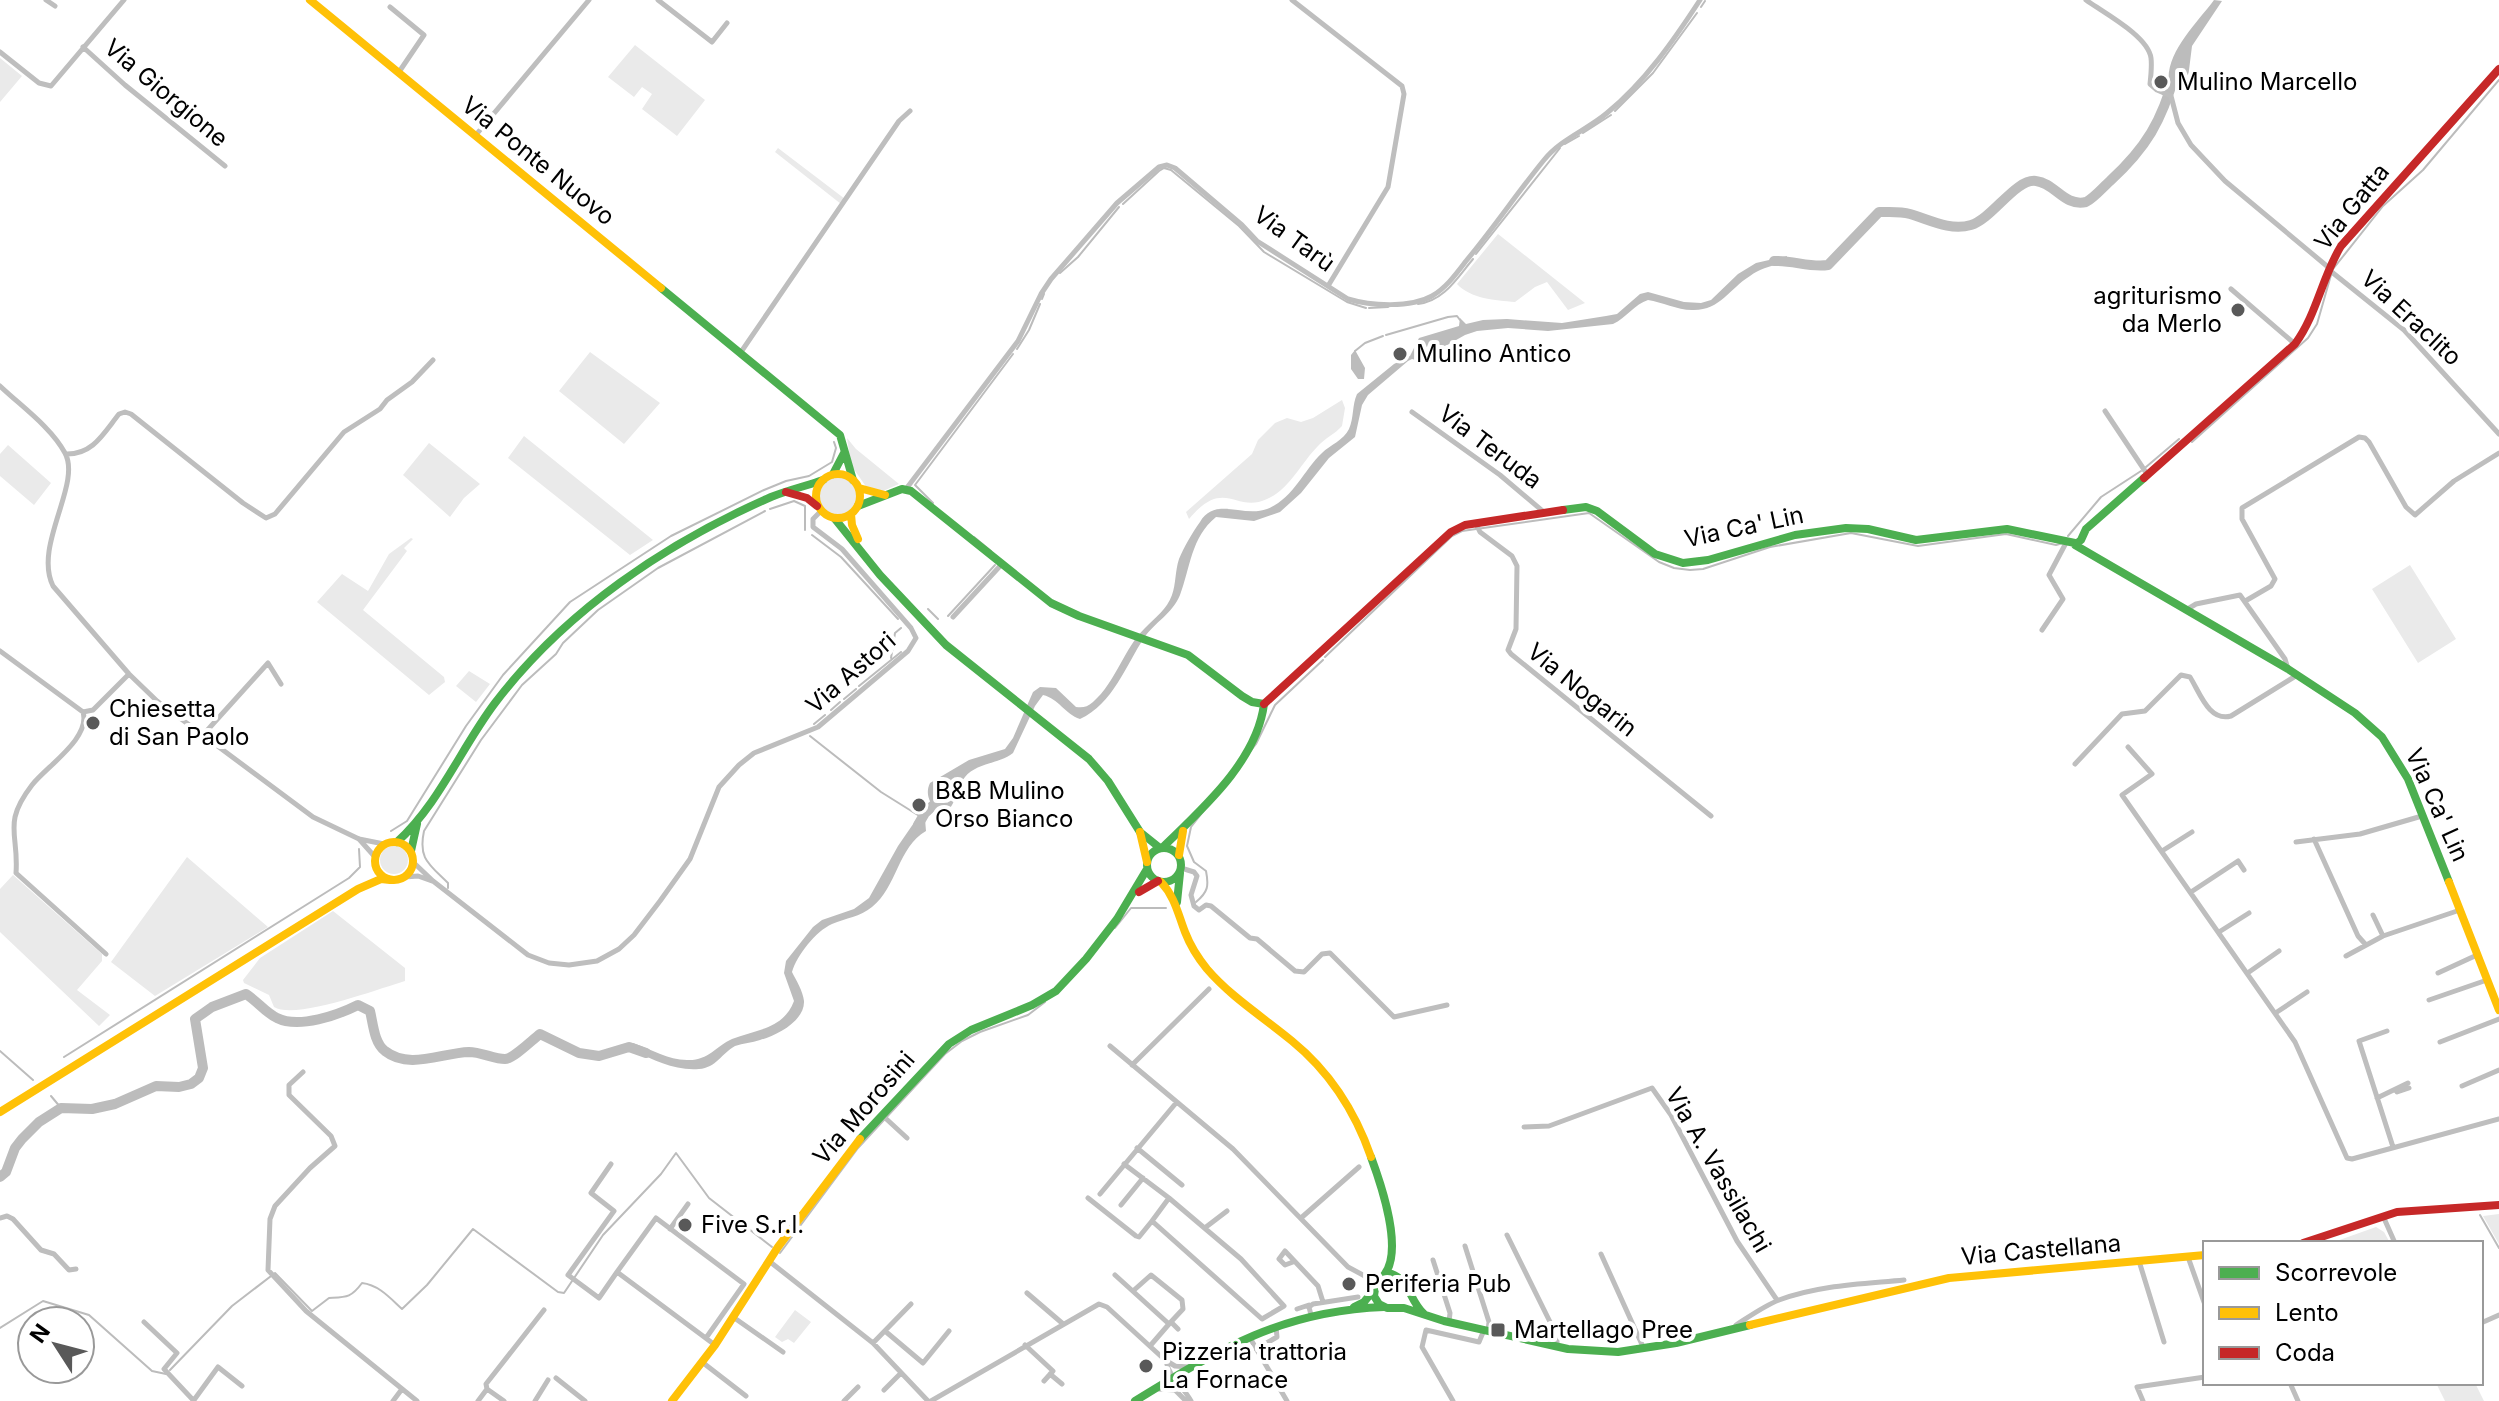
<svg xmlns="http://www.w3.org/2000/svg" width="2499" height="1401" font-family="Inter,sans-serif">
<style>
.green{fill:#eaeaea}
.water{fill:#bcbcbc}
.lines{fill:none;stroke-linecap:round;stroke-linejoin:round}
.stream{stroke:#bcbcbc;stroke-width:2}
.river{stroke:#bcbcbc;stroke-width:10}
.street{stroke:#bebebe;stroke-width:5}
.fast{stroke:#4caf50;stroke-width:8}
.slow{stroke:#ffc107;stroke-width:8}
.jam{stroke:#c62828;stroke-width:8}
.poi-dot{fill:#595959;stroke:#fff;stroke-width:3}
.labels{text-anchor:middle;stroke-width:8;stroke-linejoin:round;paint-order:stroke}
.poi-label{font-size:24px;fill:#000;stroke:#fff;text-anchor:start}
.street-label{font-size:24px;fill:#000;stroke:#fff}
</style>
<rect width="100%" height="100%" fill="#fff"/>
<path class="green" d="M635,45L705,100L677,136L642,109L652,94L642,87L634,97L608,77Z
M0,58L22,76L0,102Z
M778,148L845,199L841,204L775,152Z
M1498,234L1585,303L1568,310L1547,282L1535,287L1515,302C1495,300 1471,299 1457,284Z
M590,352L660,403L624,444L559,391Z
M1342,400L1345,408L1342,426C1335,434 1325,438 1318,446C1301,463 1290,489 1267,499C1235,514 1225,476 1189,519L1186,512L1252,454L1258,440L1275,423L1287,418L1301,422L1313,418Z
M524,436L653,540L630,555L508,458Z
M847,438L856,449L899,484L883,491L867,488L851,465Z
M429,443L480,484L464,498L450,517L403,475Z
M8,445L51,483L34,505L0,476V454Z
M817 496a21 21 0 1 1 42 0a21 21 0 1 1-42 0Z
M411,538L413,539L404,548L407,551L363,610L444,677L445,682L429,695L317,602L342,574L368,591L389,554Z
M2410,565L2456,639L2418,663L2372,589Z
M469,671L490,684L476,702L456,686Z
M380 860a14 14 0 1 1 28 0a14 14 0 1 1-28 0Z
M187,857L268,927L155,996L111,962Z
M13,875L102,954V961L77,990L110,1015L99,1026L0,932V889Z
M333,911L405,968V981C378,989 296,1020 274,1007L269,995L244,983L243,980L260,958Z
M2499,1214V1244L2483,1216Z
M2376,1227L2384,1232L2390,1243H2331Z
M795,1310L811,1322L794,1343L788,1339L782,1342L775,1337Z
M2436,1383H2475L2484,1401H2445Z"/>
<path class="water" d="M2214,0L2222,1L2192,46L2188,78L2176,85L2169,83C2165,53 2197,23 2214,0Z
M1787,256L1786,263C1773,265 1761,268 1750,276C1729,289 1720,311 1692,310C1677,310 1662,302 1648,300C1635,304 1626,318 1613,324L1548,331L1508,328L1477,331L1465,335L1419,361L1412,359L1408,361L1368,395L1362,405L1355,437L1329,458L1301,493L1280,512L1254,521L1216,517C1191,537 1190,569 1180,595C1172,614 1155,622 1144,638C1126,665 1113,704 1080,719C1065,714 1059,699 1043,695L1035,706L1013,753C999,764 976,763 965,777C956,787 957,802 947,812L938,811C929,804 925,793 930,783L969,760L1005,749L1013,738L1033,692L1040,687L1056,688L1076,707C1083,708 1087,707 1093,702C1116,682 1124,648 1145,628C1155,618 1167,609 1172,595C1176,584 1175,571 1179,559C1184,547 1192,533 1200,522C1215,496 1243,518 1267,509C1293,499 1303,471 1322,453C1330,445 1344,440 1349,429C1354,418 1352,405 1357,394L1394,364L1410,356L1419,338L1459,326L1460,318L1466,324L1483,320L1507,319L1562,323L1606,316L1617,314L1640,294L1648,292L1684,302L1701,303L1711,300L1738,274L1756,263Z
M1355,350L1365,368L1364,379H1358L1351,369V355Z
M920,814L925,819L926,831C898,847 897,887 872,907C860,917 846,918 832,924C816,931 797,955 792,972C796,980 803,991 804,1001C805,1021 776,1036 760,1040C752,1043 743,1043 735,1046C722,1053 716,1068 699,1069C675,1071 655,1060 633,1051V1043C651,1049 668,1060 687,1060C708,1061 715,1047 732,1039C756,1029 783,1030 794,1001L784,973L786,961L813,927L822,920L854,909L869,898L898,846Z"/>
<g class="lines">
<path class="stream" d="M1701,7L1705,1
M1615,111L1653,73L1697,13
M1583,133L1611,115
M1565,144L1579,136
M1123,204L1159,171L1164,168L1171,170L1239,226L1264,252L1347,302L1366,308
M1476,254L1560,148
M2333,269L2383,206L2423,170L2499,80
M1060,273L1078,257L1119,207
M1042,299L1044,294
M1418,304C1444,301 1457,278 1473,259
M1369,308L1388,307
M1386,335L1448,317L1457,316L1460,320
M1017,349L1029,330L1040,304
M1355,351L1365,343L1383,336
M2192,442L2308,338L2317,324L2331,275
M2146,467L2179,439
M933,503L915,485L1013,354
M770,509L794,501L805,506V530
M812,535L841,557L898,619
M2068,536L2101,497L2141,471
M974,537L991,551
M928,609L938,619
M948,616L995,565
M1325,657L1452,536L1462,531L1589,513L1659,562L1674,568L1690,570L1703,569L1770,547L1851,533L1918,546L2006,534L2056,545L2063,543
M891,658L895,633L901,628
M859,686L901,652
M844,699L856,689
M831,710L840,702
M814,724L825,715
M810,736L881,792L921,817
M391,831L407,821L466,726L503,675L570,602L671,536L764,490L786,481L809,476L832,462L836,448L834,442
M448,888V883C429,864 418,859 424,831L481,740L522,685L556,654L563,643L598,610L658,568L765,511
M1196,902C1208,892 1209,886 1206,871L1194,862L1187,846L1191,827L1256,744L1275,705L1323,660
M1115,928L1131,908H1166
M0,1051L33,1080
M64,1057L349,878L360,867L359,849
M51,1096L61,1108
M2480,1215L2499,1248
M780,1253L858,1148L945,1054L962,1041L980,1032L1028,1015L1045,1002
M0,1328L43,1301L89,1315L152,1371L166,1374
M170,1370L232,1306L275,1273L312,1311L329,1298C346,1297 351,1298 362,1283C379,1285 390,1298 402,1309L427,1285L473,1229L558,1292L564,1293L603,1235L661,1174L676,1153L709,1198L772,1247"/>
<path class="river" d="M1774,261C1793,260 1810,268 1828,265L1879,212C1890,212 1900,211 1910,214C1930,220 1950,231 1971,225C1992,219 2016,178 2036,181C2055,183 2064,207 2086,202C2095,197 2102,188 2110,181C2146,148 2162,121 2175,73
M918,825L925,813L941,798
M0,1177L6,1172L15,1148L22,1139L39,1122L61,1108L92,1109L115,1104L156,1086L179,1087L191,1084L199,1078L203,1068L195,1019L212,1007L246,994C257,1001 266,1013 277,1018C299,1029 338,1015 358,1005L370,1011C373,1023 374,1043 385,1051C409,1070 441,1053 469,1052C481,1052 494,1059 505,1059C513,1059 532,1040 540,1034L579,1053L599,1056L629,1047L646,1053"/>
<path class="street" d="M46,0L55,6
M658,0L712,42L727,23
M1292,0L1402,86L1404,94L1388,187L1328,286
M2086,0C2104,13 2148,36 2151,58C2152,66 2151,75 2150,84L2157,90L2171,96L2178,123L2191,145L2225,181L2328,267
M390,7L424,35L399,72
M83,47L125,85L225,166
M0,52L39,83L51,86L124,0
M475,136L589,0
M2328,269L2404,330L2499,434
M2231,289L2295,344
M741,352L899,121L910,111
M0,386C21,406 51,427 65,453C82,484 33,546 53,586L129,674L157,701L313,817L359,839L384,844
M2105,411L2147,474
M1412,412L1500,475L1545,513
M67,454C93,454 103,434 119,414L125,412L131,414L243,503L266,518L275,514L344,432L380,409L387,400L412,382L433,360
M906,489L1018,341L1041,294L1051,279L1117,203L1159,167L1167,165L1175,168L1242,225L1257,241L1348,299C1371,306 1411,308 1432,296C1446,288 1456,274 1466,261C1493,229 1517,193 1544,160C1561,139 1587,130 1607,113C1645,82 1674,40 1700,0
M1476,524L1480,532L1512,556L1517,566L1516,629L1508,650L1511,654L1711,816
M2247,600L2271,586L2275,579L2242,519V508L2359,437L2365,438L2369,442L2406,507L2415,515L2454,481L2499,453
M2186,610L2196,604L2240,595L2285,659L2288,669
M953,617L1001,565
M2042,630L2063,599L2049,575L2067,541
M0,651L83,712C91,738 47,766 32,785C2,824 19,833 16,873L106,954
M83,712L93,710L129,674
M203,735L268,663L281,684
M2128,747L2152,774L2122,795L2295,1042L2347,1158L2352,1159L2499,1119
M2075,764L2122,714L2145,711L2181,675L2190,677C2200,693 2209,722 2231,716L2294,677L2295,674
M359,839L375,857
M2314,839L2358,936L2366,945
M2296,842L2360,834L2422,816
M2162,851L2192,832
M413,862L433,881L528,955L549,963L569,965L597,961L619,949L634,935L660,901L690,859L719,787L739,765L754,753L818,727L908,651L916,638L911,628L842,549L813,527V519L821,511
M1181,868L1194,872L1197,876L1191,895L1194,906L1199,910L1206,905L1211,906L1250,938L1257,939L1295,971L1304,972L1322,954L1330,953L1394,1017L1447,1005
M405,877L418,876L432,881
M2191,892L2238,861L2244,870
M2373,915L2383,936
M2219,932L2249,913
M2346,956L2383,936L2460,910
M2249,972L2279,951
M2438,973L2477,955
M2429,1000L2487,980
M2277,1012L2307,992
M2387,1031L2359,1041L2393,1147
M2440,1042L2499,1019
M1110,1046L1233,1149L1348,1267L1376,1282
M1132,1065L1209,989
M303,1072L289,1085V1095L331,1136L335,1146L310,1168L275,1206L270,1219L268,1270L306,1311L417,1401
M2462,1086L2499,1070
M2397,1092L2409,1088
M2377,1098L2408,1083
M882,1115L907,1138
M1524,1127L1549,1126L1652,1088L1671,1115L1737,1241L1777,1300
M1137,1148L1182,1185
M611,1164L591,1193L614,1211L568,1275L599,1298L617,1272L715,1345
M1124,1164L1169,1198
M1100,1194L1176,1103
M1088,1198L1136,1236L1139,1237L1152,1221
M1169,1198L1241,1259L1284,1306L1262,1319L1152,1221Z
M1121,1205L1143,1178
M2383,1216L2395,1243
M0,1218L7,1216L13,1219L41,1250L54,1254L69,1270L76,1269
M1301,1218L1359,1167
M1206,1227L1227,1211
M670,1229L688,1204
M1507,1235L1557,1336V1346
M1465,1246L1489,1322L1488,1331
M1601,1254L1644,1349
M2188,1257L2205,1305
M1433,1260L1450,1313L1449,1322
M769,1261L873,1343L928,1401
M2139,1261L2164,1342
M1293,1262L1285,1265L1279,1259L1285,1251L1318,1286L1323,1302
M617,1272L656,1218L744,1284L706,1338
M1115,1275L1169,1324L1150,1346
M1133,1291L1151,1275L1182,1300L1183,1309L1169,1324
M1027,1293L1062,1323
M1297,1309L1309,1305
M1311,1315L1309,1307L1313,1304L1358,1297
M733,1317L783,1352
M144,1322L177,1353L164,1369L194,1401
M1171,1322L1178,1329
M2481,1323L2499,1315
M1734,1329L1736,1325C1750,1316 1764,1306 1779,1300C1819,1285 1863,1284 1904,1280
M885,1331L923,1363L949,1331
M1250,1338L1287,1401
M873,1343L911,1304
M1025,1345L1053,1371L1044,1381
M1256,1349L1277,1337L1276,1327
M1166,1361C1169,1377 1183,1386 1191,1401
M702,1362L746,1396
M1050,1374L1062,1384
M556,1378L585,1401
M2290,1383L2298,1401
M487,1389L486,1384L544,1310
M1159,1389L1175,1390L1186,1401
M884,1390L901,1373
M194,1400L218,1367L242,1386
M393,1401L402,1389
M478,1401L487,1389L504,1401
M535,1401L548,1380
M844,1401L858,1387
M931,1401L1099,1304L1107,1307L1165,1360L1175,1366L1188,1367
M1453,1401L1422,1347L1426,1330L1479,1342L1484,1330
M2143,1401L2137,1387L2205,1377"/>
<path class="fast" d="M661,288L840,435L853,480
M833,474L844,453
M2144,478L2086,529L2081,540L2075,545L2288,669L2355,713L2382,737L2408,779L2449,882
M858,506L902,489L911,491L1051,603L1079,616L1188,655L1242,696L1252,702L1264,704
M1563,510L1586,507L1597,511L1655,554L1683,563L1708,560L1795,535L1846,528L1868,529L1916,540L2007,529L2075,543
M835,519L880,575L946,645L1089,759L1108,781L1140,832L1160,848
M397,842C439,804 461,748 495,703C565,611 666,543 771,497C788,490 806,486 823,480
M1163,847C1202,809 1257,761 1264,704
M1147 865a17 17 0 1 1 34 0a17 17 0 1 1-34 0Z
M411,851L417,824
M1177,902L1180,873
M860,1139L949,1044L971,1030L1032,1005L1056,991L1086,959L1117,919L1147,869
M1371,1157C1381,1184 1404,1251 1384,1275
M1354,1307L1364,1302L1373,1291
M1424,1314C1408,1299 1410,1278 1388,1273L1376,1282L1374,1296L1379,1304L1387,1308H1404L1444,1321L1568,1349L1618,1352L1676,1343L1750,1325
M1135,1401C1220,1349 1281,1311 1384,1307"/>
<path class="slow" d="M310,0L661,288
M816 496a22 22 0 1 1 44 0a22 22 0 1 1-44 0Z
M859,488L885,495
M851,514L852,525L858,539
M1140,832L1147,862
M375 861a19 19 0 1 1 38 0a19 19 0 1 1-38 0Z
M1179,855L1183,831
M1161,882C1175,897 1178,914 1185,932C1190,945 1198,958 1207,969C1231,997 1263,1017 1292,1041C1330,1072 1355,1111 1371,1157
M2449,882L2499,1010
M0,1112L358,889L381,879L390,880
M1750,1325L1949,1278L2205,1255
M672,1401L715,1345L778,1247L860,1139"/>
<path class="jam" d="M2144,478L2295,344C2317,314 2322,277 2341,246L2499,69
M786,492L807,498L817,506
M1264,704L1451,532L1465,525L1563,510
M1139,892L1158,881
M2303,1243L2397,1212L2499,1205"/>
</g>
<g class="poi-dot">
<circle cx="2161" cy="82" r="8"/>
<circle cx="2238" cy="310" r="8"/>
<circle cx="1400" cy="354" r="8"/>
<circle cx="93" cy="723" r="8"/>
<circle cx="919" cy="805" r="8"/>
<circle cx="685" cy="1225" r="8"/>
<circle cx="1349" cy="1284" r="8"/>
<rect x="1490" y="1322" width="16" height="16" rx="4"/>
<circle cx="1146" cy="1366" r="8"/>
</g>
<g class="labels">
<g class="poi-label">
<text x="2177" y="90">Mulino Marcello</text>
<text x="2222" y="304" text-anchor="end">agriturismo<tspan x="2222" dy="28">da Merlo</tspan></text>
<text x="1416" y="362">Mulino Antico</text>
<text x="109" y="717">Chiesetta<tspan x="109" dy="28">di San Paolo</tspan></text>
<text x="935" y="799">B&amp;B Mulino<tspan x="935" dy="28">Orso Bianco</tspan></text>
<text x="701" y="1233">Five S.r.l.</text>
<text x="1365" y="1292">Periferia Pub</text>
<text x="1514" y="1338">Martellago Pree</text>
<text x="1162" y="1360">Pizzeria trattoria<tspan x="1162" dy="28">La Fornace</tspan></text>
</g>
<g class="street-label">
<text transform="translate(166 93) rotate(40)" y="8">Via Giorgione</text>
<text transform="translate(538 161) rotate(39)" y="8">Via Ponte Nuovo</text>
<text transform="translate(2352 207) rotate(-51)" y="8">Via Gatta</text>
<text transform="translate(1294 239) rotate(36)" y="8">Via Tarù</text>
<text transform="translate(2411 318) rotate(43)" y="8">Via Eraclito</text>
<text transform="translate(1490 447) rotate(37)" y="8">Via Teruda</text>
<text transform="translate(1744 527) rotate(-12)" y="8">Via Ca' Lin</text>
<text transform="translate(851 673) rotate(-41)" y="8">Via Astori</text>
<text transform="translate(1582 690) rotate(39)" y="8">Via Nogarin</text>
<text transform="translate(2437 805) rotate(66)" y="8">Via Ca' Lin</text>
<text transform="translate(864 1108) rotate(-49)" y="8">Via Morosini</text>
<text transform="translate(1718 1170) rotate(60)" y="8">Via A. Vassilachi</text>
<text transform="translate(2041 1250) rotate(-5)" y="8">Via Castellana</text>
</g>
</g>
<rect x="2203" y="1241" width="280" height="144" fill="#ffffff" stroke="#999999" stroke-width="2"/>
<rect x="2219" y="1267" width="40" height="12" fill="#4caf50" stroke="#999999" stroke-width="2"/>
<text x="2275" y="1281" font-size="24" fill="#000000">Scorrevole</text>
<rect x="2219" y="1307" width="40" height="12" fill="#ffc107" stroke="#999999" stroke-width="2"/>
<text x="2275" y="1321" font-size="24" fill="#000000">Lento</text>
<rect x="2219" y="1347" width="40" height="12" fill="#c62828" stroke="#999999" stroke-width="2"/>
<text x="2275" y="1361" font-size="24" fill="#000000">Coda</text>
<g transform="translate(56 1345) rotate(306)"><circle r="38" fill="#ffffff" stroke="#999999" stroke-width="2"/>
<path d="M0-6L14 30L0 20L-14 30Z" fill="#595959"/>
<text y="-12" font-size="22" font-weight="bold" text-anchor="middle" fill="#000000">N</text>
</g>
</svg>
